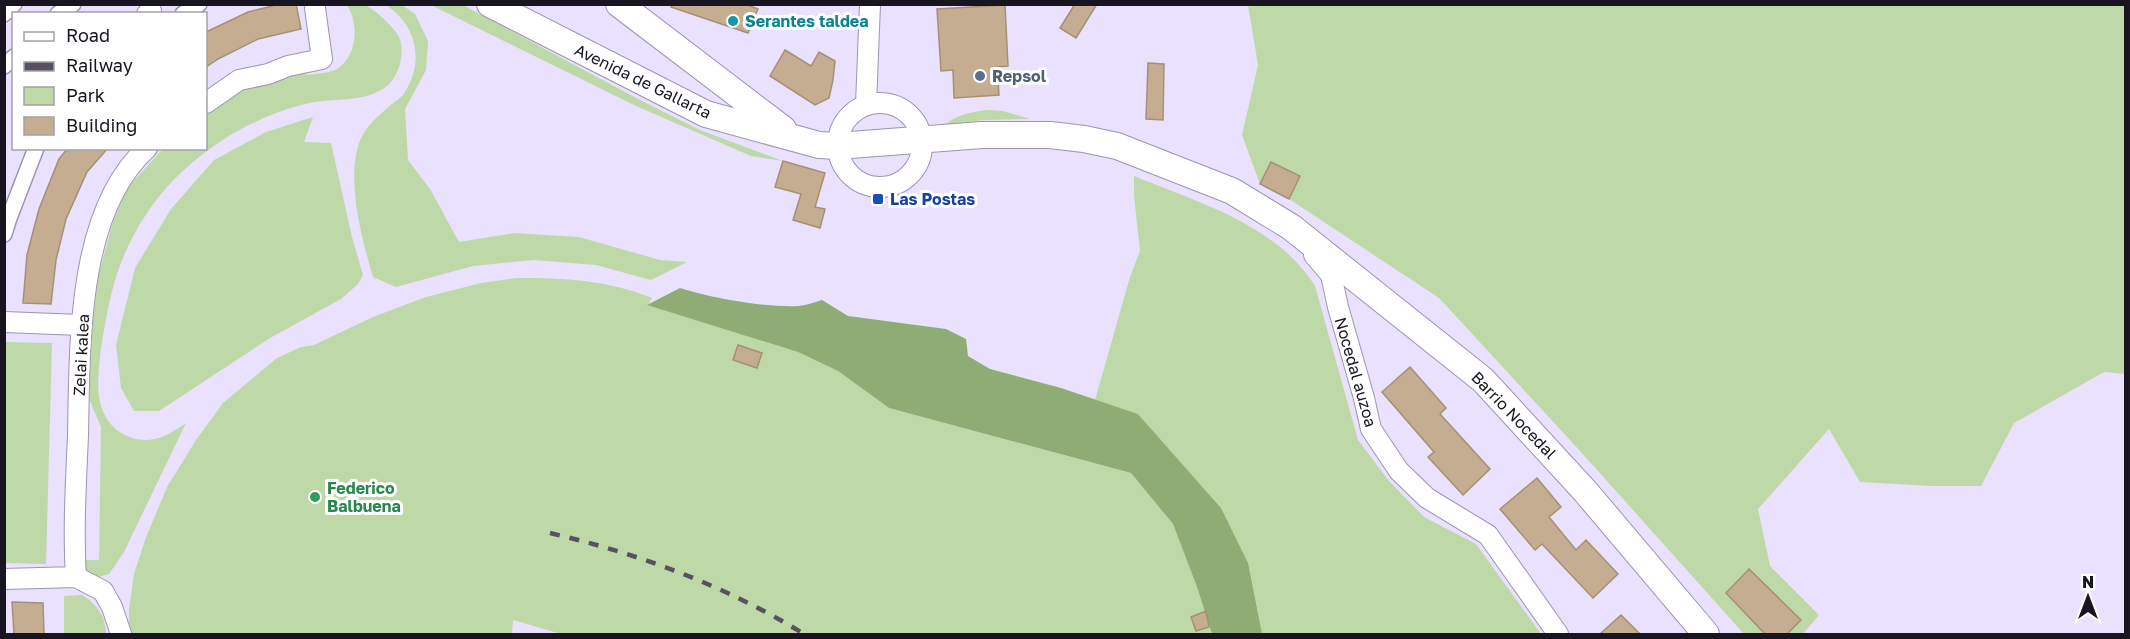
<svg xmlns="http://www.w3.org/2000/svg" width="2130" height="639" font-family="'Golos Text',sans-serif">
<style>
.green{fill:#bed9a7}
.forest{fill:#8eac73}
.building{fill:#c4ad90;stroke:#a69074;stroke-width:1.5}
.lines{fill:none;stroke-linecap:round;stroke-linejoin:round}
.pedestrian-casing{stroke:#9d94b4;stroke-width:18}
.minor-casing{stroke:#9d94b4;stroke-width:22}
.tertiary-casing{stroke:#9d94b4;stroke-width:28}
.pedestrian{stroke:#fff;stroke-width:15}
.minor{stroke:#fff;stroke-width:20}
.tertiary{stroke:#fff;stroke-width:26}
.rail{stroke:#575162;stroke-width:4.5;stroke-dasharray:10 10;stroke-linecap:butt}
.culture-dot{fill:#0f9aa8;stroke:#fff;stroke-width:2}
.service-dot{fill:#5c6f8a;stroke:#fff;stroke-width:2}
.transit-dot{fill:#1a4fb4;stroke:#fff;stroke-width:2}
.leisure-dot{fill:#2e9e5b;stroke:#fff;stroke-width:2}
.labels{text-anchor:middle;stroke-width:6;stroke-linejoin:round;paint-order:stroke}
.culture-label{font-size:16px;font-weight:bold;fill:#0d838f;stroke:#fff;text-anchor:start}
.service-label{font-size:16px;font-weight:bold;fill:#4e5e75;stroke:#fff;text-anchor:start}
.street-label{font-size:16px;fill:#181420;stroke:#fff}
.transit-label{font-size:16px;font-weight:bold;fill:#164399;stroke:#fff;text-anchor:start}
.leisure-label{font-size:16px;font-weight:bold;fill:#27864d;stroke:#fff;text-anchor:start}
</style>
<rect width="100%" height="100%" fill="#e9e1fd"/>
<path class="green" d="M347,5C352,5 360,3 365,5C368,6 373,10 376,12C384,19 392,26 398,35C406,49 400,75 388,85C366,104 332,97 305,104C251,117 197,151 161,194C143,216 129,241 119,268C109,295 93,376 100,402C106,431 135,447 162,437C170,434 178,428 186,423L124,552L109,574L95,578L84,571L83,560H99L101,427L90,401V349L98,277L113,222L127,188L163,149L206,148V112L246,87L305,71L306,75C315,74 327,73 335,70C358,58 359,23 347,5Z
M386,5H402L415,14L428,41L426,70L405,109L408,160L430,189L459,242L514,233L579,237L660,260L687,262L651,280L596,265L534,260L473,266L396,287L373,277C362,240 347,184 358,146C364,127 377,117 392,104C396,101 402,97 405,92C425,60 416,25 386,5Z
M431,5H463L640,100L700,130L783,161L751,156L636,106Z
M1248,5H2125V374L2104,372L2014,423L1981,486H1932L1860,482L1829,429L1758,509L1770,566L1819,615L1803,634H1744L1581,452L1439,298L1289,199L1300,176L1271,162L1260,184L1242,135L1258,65Z
M988,110L1003,111L1030,119L984,120L945,125C958,114 971,112 988,110Z
M313,117L304,142L331,143L352,237L363,275L358,284L341,299L270,338L159,411H134L121,388L116,345L135,268L171,209L214,160L266,132Z
M1134,176C1198,202 1277,225 1315,286L1358,440L1389,481L1424,517L1476,544L1541,634H1262L1221,508L1138,414L1095,400L1130,277L1140,251L1134,196Z
M517,278C564,278 608,280 652,298L648,305L798,352L838,371L889,408L1131,473L1173,524L1197,587L1212,634H561L513,620L512,634H129V609L134,574L145,540L167,487L196,440L223,403L277,358L301,347L314,345L373,317L426,297L481,283Z
M5,342L52,343L46,564L5,563Z
M82,595C97,605 106,616 106,634H64V596Z"/>
<path class="forest" d="M680,288C710,298 768,308 799,306C807,305 815,302 822,300L848,316L946,329L966,339L968,356L990,369L1061,388L1138,414L1221,508L1248,563L1262,634H1212L1197,587L1173,524L1131,473L889,408L838,371L798,352L647,305Z"/>
<path class="building" d="M280,4H296L301,29L258,39L218,59L206,67V32L248,12Z
M672,4H745L758,9L748,33L671,7Z
M1075,4H1097L1076,38L1060,28Z
M1005,5L1008,66L997,67L999,95L954,98L953,70L941,71L937,9Z
M785,50L811,66L819,52L835,61L833,80L829,98L815,105L770,76Z
M1148,63L1164,64L1163,120L1146,119Z
M68,148H108L87,172L66,219L56,260L51,304L23,303L27,255L39,209L59,159Z
M783,161L825,173L815,207L825,209L820,228L793,220L801,194L775,187Z
M1271,162L1300,176L1289,199L1260,184Z
M738,345L762,353L757,368L733,360Z
M1410,367L1446,408L1440,414L1490,469L1463,495L1428,457L1434,452L1382,392Z
M1537,478L1561,507L1549,517L1576,550L1586,540L1618,574L1593,598L1542,544L1535,550L1500,509Z
M1749,569L1801,620L1787,634H1765L1726,593Z
M12,602L43,603L44,634H14Z
M1206,611L1209,627L1196,631L1191,617Z
M1621,615L1640,634H1600Z"/>
<g class="lines">
<defs>
<path id="pedestrian" d="M4,14L14,4
M58,14L73,4
M183,14L199,4
M4,66L14,57
M4,234L9,218L36,148"/>
<path id="minor" d="M147,14L151,11
M838 145a42 42 0 1 1 84 0a42 42 0 1 1-84 0Z
M206,103L239,80L268,74L288,66L322,59L315,8
M866,105L870,4
M1314,255L1331,275L1338,307L1364,398L1371,429L1399,471L1427,498L1488,535L1558,634
M4,322L81,325
M76,577L103,591L112,607L121,634
M4,579L76,577C73,530 76,482 78,435C80,347 76,212 147,148"/>
<path id="tertiary" d="M490,4L706,114L819,145L837,146L982,135H1050L1084,139L1117,146L1232,191L1291,227L1483,380L1585,491L1706,634
M619,4L783,129"/>
</defs>
<use href="#pedestrian" class="pedestrian-casing"/>
<use href="#minor" class="minor-casing"/>
<use href="#tertiary" class="tertiary-casing"/>
<use href="#pedestrian" class="pedestrian"/>
<use href="#minor" class="minor"/>
<use href="#tertiary" class="tertiary"/>
<path class="rail" d="M550,533C640,554 726,586 804,634"/>
</g>
<circle class="culture-dot" cx="733" cy="21" r="6"/>
<circle class="service-dot" cx="980" cy="76" r="6"/>
<rect class="transit-dot" x="872" y="193" width="12" height="12" rx="3"/>
<circle class="leisure-dot" cx="315" cy="497" r="6"/>
<g class="labels">
<g class="culture-label">
<text x="745" y="27">Serantes taldea</text>
</g>
<g class="service-label">
<text x="992" y="82">Repsol</text>
</g>
<g class="street-label">
<text transform="translate(643 81) rotate(26)" y="6">Avenida de Gallarta</text>
<text transform="translate(81 355) rotate(-87)" y="6">Zelai kalea</text>
<text transform="translate(1356 372) rotate(74)" y="6">Nocedal auzoa</text>
<text transform="translate(1514 415) rotate(46)" y="6">Barrio Nocedal</text>
</g>
<g class="transit-label">
<text x="890" y="205">Las Postas</text>
</g>
<g class="leisure-label">
<text x="327" y="494">Federico<tspan x="327" dy="18">Balbuena</tspan></text>
</g>
</g>
<rect width="2130" height="639" fill="none" stroke="#181420" stroke-width="12"/>
<rect x="12" y="12" width="195" height="138" fill="#ffffff" stroke="#a3a1a6" stroke-width="1.5"/>
<rect x="24" y="32" width="30" height="9" fill="#ffffff" stroke="#a3a1a6" stroke-width="1.5"/>
<text x="66" y="42" font-size="18" fill="#181420">Road</text>
<rect x="24" y="62" width="30" height="9" fill="#575162" stroke="#a3a1a6" stroke-width="1.5"/>
<text x="66" y="72" font-size="18" fill="#181420">Railway</text>
<rect x="24" y="87" width="30" height="18" fill="#bed9a7" stroke="#a3a1a6" stroke-width="1.5"/>
<text x="66" y="102" font-size="18" fill="#181420">Park</text>
<rect x="24" y="117" width="30" height="18" fill="#c4ad90" stroke="#a3a1a6" stroke-width="1.5"/>
<text x="66" y="132" font-size="18" fill="#181420">Building</text>
<g transform="translate(2088 597)" stroke="#ffffff" stroke-width="4.5" paint-order="stroke">
<path d="M0-4.5L10 22L0 15L-10 22Z" fill="#181420"/>
<text y="-9" font-size="16" font-weight="bold" text-anchor="middle" fill="#181420">N</text>
</g>
</svg>
